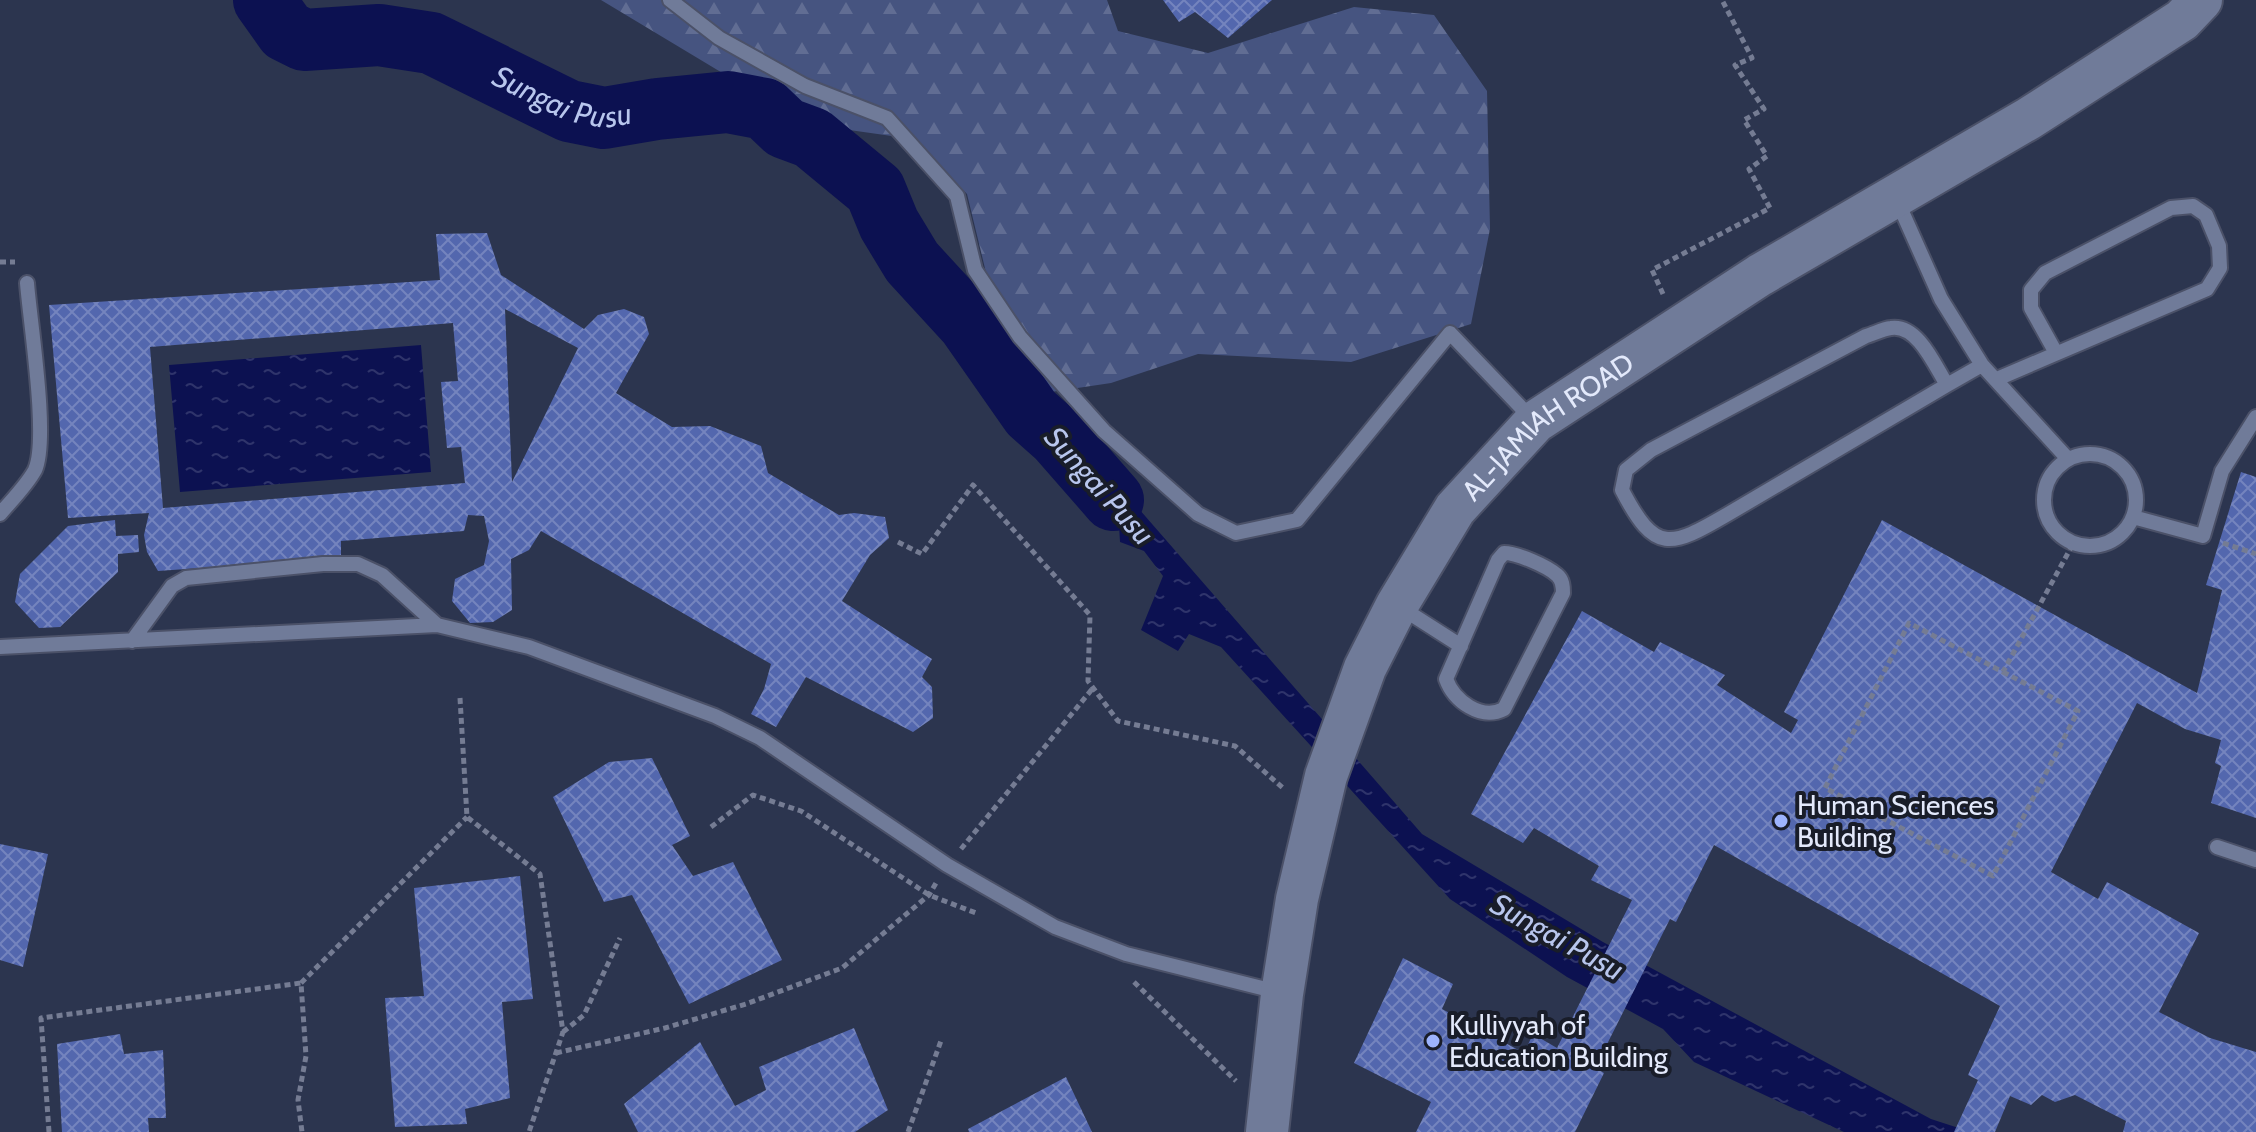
<svg xmlns="http://www.w3.org/2000/svg" width="2256" height="1132" font-family="Cabin,sans-serif">
<style>
.forest{fill:url(#forest-firs)}
.water{fill:url(#water-ripples)}
.lines{fill:none;stroke-linecap:round;stroke-linejoin:round}
.river{stroke:#0c1151;stroke-width:62}
.building{fill:url(#building-cross-hatch);fill-rule:evenodd}
.lane-casing{stroke:#4b5168;stroke-width:18}
.secondary-casing{stroke:#4b5168;stroke-width:46}
.path{stroke:#757c93;stroke-width:5;stroke-dasharray:6 4;stroke-linecap:butt}
.lane{stroke:#707b99;stroke-width:14}
.secondary{stroke:#707b99;stroke-width:42}
.poi-dot{fill:#9db4fd;stroke:#191d29;stroke-width:3}
.labels{text-anchor:middle;stroke-width:8;stroke-linejoin:round;paint-order:stroke}
.street-label{font-size:28px;fill:#e3e9fb;stroke:#191d29}
.poi-label{font-size:28px;fill:#e3e9fb;stroke:#191d29;text-anchor:start}
.water-label{font-size:30px;font-style:italic;fill:#b8c6ed;stroke:#191d29}
</style>
<defs>
<pattern id="forest-firs" width="22" height="20" patternUnits="userSpaceOnUse" patternTransform="scale(2)"><rect width="22" height="20" fill="#465480"/><path d="M5 1l3.5 6h-7zM16 11l3.5 6h-7z" fill="#616d93"/></pattern>
<pattern id="water-ripples" width="26" height="14" patternUnits="userSpaceOnUse" patternTransform="scale(2)"><rect width="26" height="14" fill="#0c1151"/><path d="M2 4q2-2 4 0t4 0M15 11q2-2 4 0t4 0" fill="none" stroke="#2f346b"/></pattern>
<pattern id="building-cross-hatch" width="8" height="8" patternUnits="userSpaceOnUse" patternTransform="scale(2)"><rect width="8" height="8" fill="#5367ae"/><path d="M0 0l8 8M0 8l8-8" fill="none" stroke="#7484be"/></pattern>
</defs>
<rect width="100%" height="100%" fill="#2c354f"/>
<path class="forest" d="M601,0H1107L1118,31L1208,53L1354,7L1434,15L1487,91L1490,229L1471,324L1351,362L1198,354L1111,383L1044,393L998,322L967,194L913,139L807,124Z"/>
<path class="water" d="M421,345L431,472L180,492L169,365Z
M1065,424L1422,834L1603,942L1931,1119L1971,1132H1844L1694,1062L1663,1029L1567,977L1450,899L1221,647L1189,634L1178,651L1141,630L1163,576L1144,551L1120,542L1118,509L1052,448Z"/>
<g class="lines">
<path class="river" id="s1" d="M264,0L286,31L304,40L379,35L431,43L569,111L604,118L657,109L728,102L765,109L785,128L812,138L875,190L889,224L912,262L968,323L1031,413L1058,437L1113,500"/>
</g>
<path class="building" d="M1163,0H1272L1228,38L1195,12L1179,22Z
M487,233L501,275L584,329L598,315L624,309L644,317L649,334L616,393L672,427L710,426L761,446L768,473L839,515L854,513L885,517L889,538L870,555L842,601L932,659L922,677L932,687L933,718L913,732L806,677L776,727L751,714L764,689L771,664L541,531L529,550L511,559L512,610L493,622L470,623L452,601L455,579L484,565L489,541L484,516L468,515L464,531L341,541V558L158,571L147,552L144,535L149,513L68,518L49,305L440,280L436,234ZM505,309L578,348L512,482ZM453,323L458,381L441,382L447,448L461,447L465,483L163,508L150,347Z
M2241,472L2256,477V818L2211,803L2221,766L2215,763L2221,740L2185,729L2137,703L2051,872L2098,899L2107,882L2199,933L2159,1012L2210,1038L2256,1052V1132H2123L2126,1121L2075,1095L2055,1102L2042,1095L2031,1105L2010,1096L1995,1132H1954L1978,1080L1968,1075L2000,1006L1714,845L1676,922L1670,919L1595,1068L1604,1073L1575,1132H1416L1431,1102L1354,1063L1403,958L1453,984L1442,1009L1524,1053L1533,1034L1557,1048L1632,900L1591,880L1599,866L1534,828L1523,843L1471,814L1582,611L1654,652L1660,642L1725,675L1717,685L1791,733L1798,720L1784,712L1882,520L2197,693L2222,590L2206,585Z
M115,520L116,536L138,535L139,552L118,554V572L60,627L39,628L15,602L20,574L68,526Z
M652,758L690,836L672,845L693,876L733,862L782,960L689,1004L632,895L604,902L553,797L609,762Z
M0,844L48,854L23,967L0,960Z
M520,876L533,999L502,1002L510,1098L465,1109L467,1124L395,1127L385,998L424,996L414,888Z
M854,1028L888,1110L855,1132H638L624,1104L700,1042L735,1106L766,1090L759,1067Z
M120,1034L124,1054L163,1050L166,1118H148L149,1132H62L57,1044Z
M1066,1077L1092,1132H969L968,1129Z"/>
<g class="lines">
<defs>
<path id="lane" d="M670,0L719,38L805,86L887,118L957,196L975,270L1020,337L1104,431L1198,514L1236,533L1297,520L1450,333L1532,419
M1896,198L1941,299L1982,365L2068,459
M1997,379L2207,289L2220,268L2219,246L2206,215L2193,206L2171,208L2045,273L2031,290V308L2056,353
M1947,385C1935,366 1918,324 1891,328C1882,329 1874,334 1866,336L1651,450L1626,470L1622,490C1655,554 1670,548 1728,514L1947,385L1982,365
M2044 500a46 46 0 1 1 92 0a46 46 0 1 1-92 0Z
M0,514C11,501 27,485 35,470C49,439 30,322 27,283
M2133,517L2203,536L2222,471L2256,417
M1504,553C1517,553 1547,566 1557,575C1563,580 1563,587 1563,593L1504,709C1481,721 1454,701 1446,679L1498,560Z
M1400,607L1461,646
M132,641L172,586L186,578L323,564H358L382,575L437,625
M0,647L437,625L529,647L715,716L760,738L947,865L1055,927L1126,954L1278,992
M2217,847L2256,860"/>
<g id="secondary">
<path id="s2" d="M1267,1132L1282,994L1297,899L1326,776L1365,668L1397,605L1455,509L1535,422L1760,275L2028,119L2182,20L2201,0"/>
</g>
</defs>
<use href="#lane" class="lane-casing"/>
<use href="#secondary" class="secondary-casing"/>
<path class="path" d="M0,262H15
M1663,294L1652,270L1770,208L1749,169L1767,156L1744,120L1764,109L1735,65L1752,58L1722,0
M898,542L922,554L973,485L1090,615L1088,681L1118,721L1235,746L1283,788
M2223,543L2256,554
M2003,672L2078,711L1993,876L1825,788L1909,623L2003,672L2073,544
M460,698L467,817L540,874L563,1032L529,1132
M711,827L753,795L801,811L929,895L976,913
M961,849L1093,688
M1134,982L1236,1081
M301,983L467,817
M563,1032L584,1015L620,938
M556,1053L665,1028L746,1004L842,968L929,895L936,883
M49,1132L41,1018L301,983L306,1056L298,1100L302,1132
M908,1132L942,1038"/>
<use href="#lane" class="lane"/>
<use href="#secondary" class="secondary"/>
</g>
<g class="poi-dot">
<circle cx="1781" cy="821" r="8"/>
<circle cx="1433" cy="1041" r="8"/>
</g>
<g class="labels">
<g class="street-label">
<text dy="10" stroke="none"><textPath href="#s2" startOffset="784">AL-JAMIAH ROAD</textPath></text>
</g>
<g class="poi-label">
<text x="1797" y="815">Human Sciences<tspan x="1797" dy="32">Building</tspan></text>
<text x="1449" y="1035">Kulliyyah of<tspan x="1449" dy="32">Education Building</tspan></text>
</g>
<g class="water-label">
<text dy="10" stroke="none"><textPath href="#s1" startOffset="330">Sungai Pusu</textPath></text>
<text transform="translate(1099 486) rotate(48)" y="10">Sungai Pusu</text>
<text transform="translate(1557 937) rotate(29)" y="10">Sungai Pusu</text>
</g>
</g>
</svg>
